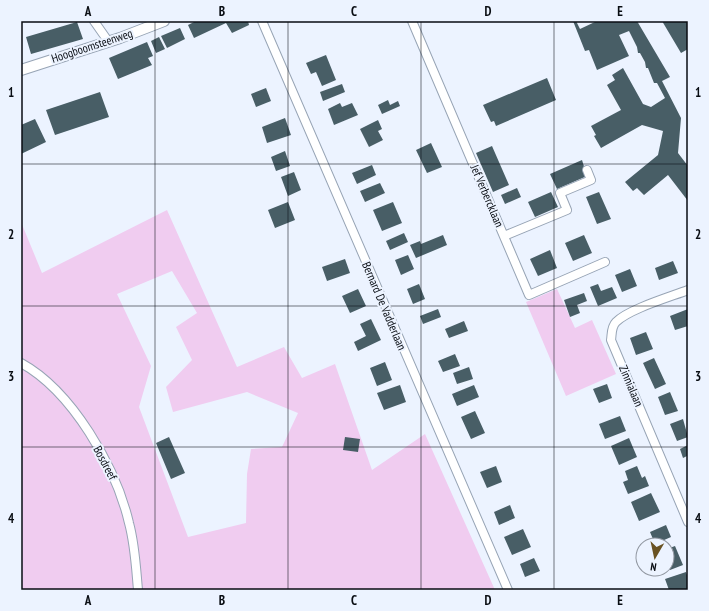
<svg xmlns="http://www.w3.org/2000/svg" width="709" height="611" font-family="'PT Sans Narrow',sans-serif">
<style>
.green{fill:#f0ccf0;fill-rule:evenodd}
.building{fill:#485e66}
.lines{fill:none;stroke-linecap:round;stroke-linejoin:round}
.minor-casing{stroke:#97a4b5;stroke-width:10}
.tertiary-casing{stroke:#97a4b5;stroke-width:12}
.minor{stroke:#fff;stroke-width:8}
.tertiary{stroke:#fff;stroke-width:10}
.grid{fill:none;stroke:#090d13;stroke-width:1;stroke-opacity:0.55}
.labels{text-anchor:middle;stroke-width:4;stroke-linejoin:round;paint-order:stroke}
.street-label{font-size:12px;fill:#090d13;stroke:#ecf3ff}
.neatline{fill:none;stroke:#090d13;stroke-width:1.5}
.grid-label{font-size:13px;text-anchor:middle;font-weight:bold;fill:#090d13}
</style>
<rect width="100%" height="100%" fill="#ecf3ff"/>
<path class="green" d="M167,210L237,367L284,347L302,378L335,364L372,470L425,434L495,590H21V222L42,273ZM172,271L197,313L176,327L192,360L166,387L173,412L247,392L298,413L282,447L251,449L247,474L246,523L188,537L139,407L151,366L117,294Z
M557,289L575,328L592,320L616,374L566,396L526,302Z"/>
<path class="building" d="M196,21H248L249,25L232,33L226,23L194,38L188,25Z
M573,21H576L580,29L597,21H637L670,77L662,81L681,118L678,153L688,166V201L668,175L644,195L637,188L633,191L625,182L658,155L663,131L642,125L601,148L594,136L596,135L591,126L621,110L607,85L615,80L612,75L623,68L643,104L651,107L665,98L657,83H654L648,68H646L645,62L640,53H638L637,47L629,31L619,35L629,56L597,70L589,50L585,51Z
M662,21H688V49L681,53Z
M77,22L83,39L31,54L26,37Z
M180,28L185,39L167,48L161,36Z
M159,37L165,49L156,53L151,41Z
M147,42L153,56L148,58L152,65L118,79L109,58Z
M326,55L336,80L322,86L316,72L311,74L306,63Z
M547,78L556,100L496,126L494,121L491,122L483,105Z
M342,84L345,92L323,101L320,92Z
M266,88L271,101L256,107L251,94Z
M100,92L109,117L55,135L46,110Z
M388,100L390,105L398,101L400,106L382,114L378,105Z
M340,103L342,107L352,103L358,115L334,125L328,109Z
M285,118L291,135L267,143L262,127Z
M35,119L46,142L21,154V125Z
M378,120L382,129L378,131L383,140L369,147L360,129Z
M431,143L442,167L427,173L416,150Z
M492,146L509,185L493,192L476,153Z
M285,151L290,166L276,171L271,157Z
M582,160L587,176L557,189L550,174Z
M372,165L376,175L357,184L352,173Z
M294,172L301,190L288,196L281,177Z
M380,183L385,193L365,202L360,191Z
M517,188L521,197L505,204L501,195Z
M551,192L558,207L535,217L528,202Z
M599,192L611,219L597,224L586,197Z
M288,202L295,220L275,228L268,210Z
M393,202L402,223L382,231L373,210Z
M404,233L408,242L390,250L386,241Z
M443,235L447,245L416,258L410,245L420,241L421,244Z
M584,235L592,253L573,261L565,243Z
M550,250L557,268L538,276L530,259Z
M408,255L414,269L401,275L395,260Z
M345,259L350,273L327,281L322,267Z
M673,261L678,273L659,280L655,268Z
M630,269L637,286L622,292L615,275Z
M419,284L425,299L413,304L407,289Z
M598,284L601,291L612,287L617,298L598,306L590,287Z
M358,289L366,306L350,313L342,296Z
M584,293L587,301L577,305L580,313L570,317L564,300Z
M438,309L441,317L423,324L420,316Z
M688,309V326L675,330L670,316Z
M371,319L381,340L358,351L354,342L366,336L360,324Z
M464,321L468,331L449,338L445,329Z
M646,332L653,349L636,355L630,338Z
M455,354L460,366L443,372L438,361Z
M654,358L666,384L655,389L643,363Z
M385,362L392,380L377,386L370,368Z
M469,367L473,379L457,384L453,373Z
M607,384L612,398L599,403L593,389Z
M400,385L406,402L384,410L377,393Z
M474,385L479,397L457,406L452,394Z
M670,392L678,411L665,415L658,397Z
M475,411L485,433L471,439L461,417Z
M620,416L626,431L605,439L599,424Z
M683,419L688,437L677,441L670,424Z
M169,437L185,473L171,479L156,443Z
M345,437L360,439L358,452L343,450Z
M629,438L637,457L619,465L611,446Z
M688,445V459L687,456L683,458L680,449Z
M496,466L502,482L487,488L480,472Z
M637,466L642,478L645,476L649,486L628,494L623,482L628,480L625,471Z
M651,493L660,512L639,521L631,502Z
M510,505L515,518L499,525L494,512Z
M666,525L671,537L655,544L650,532Z
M523,529L531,547L512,555L504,537Z
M675,546L683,565L670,570L667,562V549Z
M534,558L540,571L525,577L520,564Z
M686,572L688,578V590H669L665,579Z"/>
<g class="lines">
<defs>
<path id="minor" d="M94,21L108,41
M262,21L508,590
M412,21L529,295L605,262
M504,236L567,210L560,193L591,180L587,170
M688,290C670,297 629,309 616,322C611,327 612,334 611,340L688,522
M21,363C72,391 116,467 129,523C135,545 136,568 138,590"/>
<path id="tertiary" d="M21,70L120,38L164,21"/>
</defs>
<use href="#minor" class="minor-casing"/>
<use href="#tertiary" class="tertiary-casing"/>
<use href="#minor" class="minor"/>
<use href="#tertiary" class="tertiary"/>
</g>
<path class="grid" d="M155,21V590M288,21V590M421,21V590M554,21V590M21,164H688M21,306H688M21,447H688"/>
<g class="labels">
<g class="street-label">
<text transform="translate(92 46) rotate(-18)" y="4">Hoogboomsteenweg</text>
<text transform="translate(487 196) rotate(67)" y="4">Jef Verbercklaan</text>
<text transform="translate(384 306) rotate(67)" y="4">Bernard De Vadderlaan</text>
<text transform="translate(631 386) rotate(67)" y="4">Zinnialaan</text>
<text transform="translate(105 463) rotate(62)" y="4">Bosdreef</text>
</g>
</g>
<rect width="709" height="611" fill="none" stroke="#ecf3ff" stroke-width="44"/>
<g transform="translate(655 557) rotate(189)"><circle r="19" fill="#ecf3ff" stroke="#9197a1"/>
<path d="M0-3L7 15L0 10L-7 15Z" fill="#695222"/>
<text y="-6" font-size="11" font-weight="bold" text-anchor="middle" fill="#090d13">N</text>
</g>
<rect x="22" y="22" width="665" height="567" class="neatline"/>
<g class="grid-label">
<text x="88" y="16">A</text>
<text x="222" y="16">B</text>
<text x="354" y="16">C</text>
<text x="488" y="16">D</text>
<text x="620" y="16">E</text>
<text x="11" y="97">1</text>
<text x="698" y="97">1</text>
<text x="11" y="239">2</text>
<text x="698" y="239">2</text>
<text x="11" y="381">3</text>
<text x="698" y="381">3</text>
<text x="11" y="523">4</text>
<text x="698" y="523">4</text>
<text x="88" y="605">A</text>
<text x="222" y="605">B</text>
<text x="354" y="605">C</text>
<text x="488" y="605">D</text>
<text x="620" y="605">E</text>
</g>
</svg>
